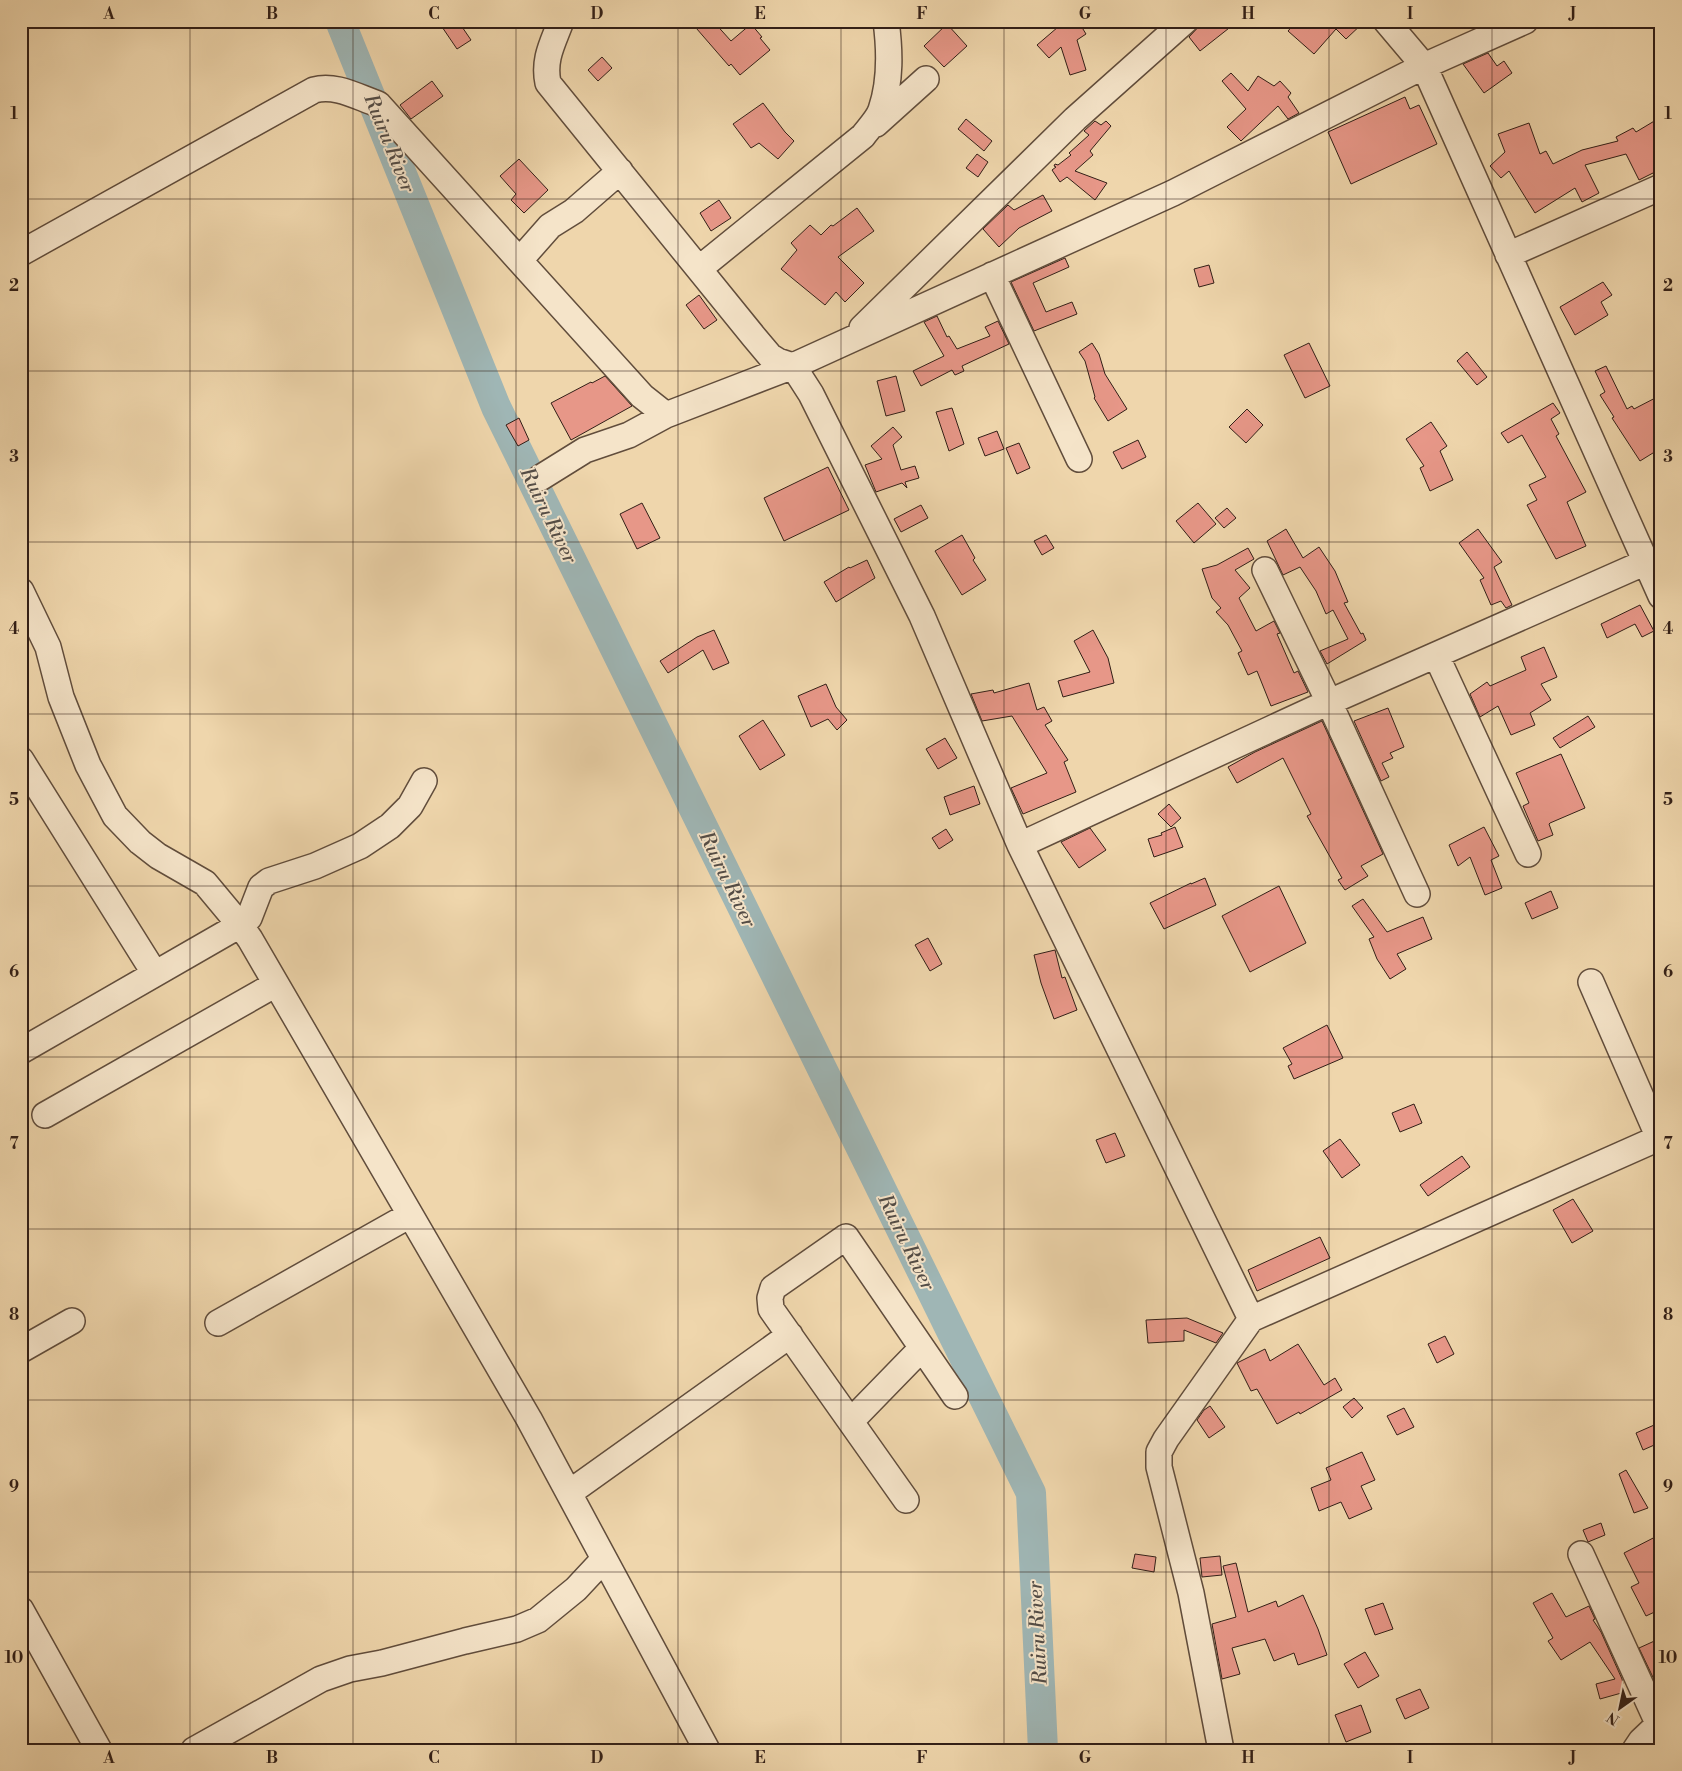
<svg xmlns="http://www.w3.org/2000/svg" width="1682" height="1771" font-family="'Libre Bodoni',serif">
<style>
.lines{fill:none;stroke-linecap:round;stroke-linejoin:round}
.river{stroke:#9fb6b5;stroke-width:30}
.building{fill:#e79788;stroke:#321f17}
.minor-casing{stroke:#614d3c;stroke-width:28}
.minor{stroke:#f5e4c9;stroke-width:25}
.grid{fill:none;stroke:#321f17;stroke-width:1;stroke-opacity:0.55}
.labels{text-anchor:middle;stroke-width:4;stroke-linejoin:round;paint-order:stroke}
.water-label{font-size:20px;font-style:italic;fill:#534c46;stroke:#f5e4c9}
.neatline{fill:none;stroke:#321f17;stroke-width:2}
.grid-label{font-size:16px;text-anchor:middle;font-weight:bold;fill:#321f17}
</style>
<rect width="100%" height="100%" fill="#efd6ac"/>
<filter id="stains"><feTurbulence type="fractalNoise" baseFrequency=".004" numOctaves="4"/><feColorMatrix values="0 0 0 0 .2 0 0 0 0 .09 0 0 0 0 .02 0 0 0 .5 -.17"/></filter>
<radialGradient id="worn" r=".72"><stop offset=".6" stop-color="#630" stop-opacity="0"/><stop offset="1" stop-color="#630" stop-opacity=".3"/></radialGradient>
<g class="lines">
<path class="river" d="M340,21L496,407L1031,1493L1043,1750"/>
</g>
<path class="building" d="M438,21H458L471,40L457,49Z
M690,21H713L731,41L751,24L762,37L760,38L770,50L740,75L731,64L729,66Z
M1065,21H1078L1086,34L1077,40L1086,70L1070,75L1061,47L1049,58L1037,45Z
M1204,21H1238L1200,51L1189,37Z
M1297,21H1365L1346,39L1336,29L1314,54L1288,31Z
M947,24L967,46L944,67L924,46Z
M1488,53L1497,66L1504,61L1512,73L1484,93L1463,64Z
M602,57L612,68L598,81L588,70Z
M1231,73L1248,91L1258,76L1274,86L1280,81L1291,93L1288,97L1299,113L1288,119L1278,106L1241,141L1227,127L1246,109L1222,81Z
M432,81L443,96L411,119L400,105Z
M1405,97L1410,109L1419,105L1437,144L1351,184L1328,132Z
M763,103L785,132L794,141L778,159L759,143L751,148L733,124Z
M1661,117V169L1639,180L1626,154L1585,165L1599,193L1582,202L1575,188L1535,213L1509,171L1501,178L1490,166L1505,152L1498,134L1529,123L1540,154L1546,151L1553,164L1582,150L1618,141L1616,137L1633,128L1636,132Z
M966,119L992,141L984,151L958,129Z
M1095,121L1101,125L1106,121L1111,126L1090,151L1093,155L1075,171L1107,183L1095,200L1067,177L1060,182L1052,170L1056,167L1054,166L1055,164L1058,165L1071,155L1069,153L1089,135L1084,131Z
M977,154L988,162L978,177L966,168Z
M519,159L548,190L524,213L511,200L516,194L500,176Z
M1043,195L1052,211L1019,228L999,247L983,229L1008,205L1014,210Z
M719,200L731,218L711,231L700,213Z
M857,208L874,231L838,257L864,283L845,302L836,292L825,305L781,269L797,250L791,243L810,225L821,235L831,225L833,226Z
M1065,258L1069,267L1033,283L1046,312L1072,302L1077,314L1034,331L1011,282Z
M1209,265L1214,283L1199,287L1194,269Z
M1603,282L1612,295L1601,302L1608,315L1575,335L1560,307Z
M699,295L717,320L704,329L686,305Z
M937,316L947,337L949,336L957,349L990,336L985,327L998,321L1009,344L962,366L964,371L955,375L952,370L921,386L913,371L944,356L924,322Z
M1092,343L1099,354L1105,374L1127,409L1108,421L1094,398L1095,397L1085,361L1079,352Z
M1309,343L1330,386L1305,398L1284,355Z
M1467,352L1487,377L1477,385L1457,361Z
M1606,366L1627,409L1632,406L1634,409L1661,395V448L1640,461L1612,418L1614,417L1600,395L1605,392L1595,371Z
M605,376L632,406L571,440L551,403L591,382L592,383Z
M896,376L905,411L886,416L877,381Z
M1553,403L1560,413L1551,419L1559,434L1556,436L1586,492L1567,502L1586,546L1556,559L1527,505L1537,500L1529,485L1546,477L1522,435L1508,443L1501,433Z
M952,408L964,444L949,451L936,412Z
M1247,409L1263,425L1246,443L1229,427Z
M519,418L529,440L518,446L506,425Z
M1431,422L1447,446L1440,451L1453,480L1430,491L1420,468L1424,466L1406,439Z
M893,427L902,437L893,445L901,470L915,466L919,478L905,482L907,488L902,483L876,492L865,465L882,459L871,446Z
M997,431L1004,449L985,456L978,438Z
M1138,440L1146,457L1122,469L1113,452Z
M1019,443L1030,468L1017,474L1006,448Z
M828,467L849,510L784,541L764,498Z
M642,503L660,538L637,549L620,514Z
M1198,503L1216,524L1194,543L1176,521Z
M921,505L928,518L901,532L894,519Z
M1227,508L1236,518L1224,528L1215,518Z
M1286,529L1303,558L1319,547L1335,571L1348,602L1344,603L1361,634L1363,633L1366,640L1327,664L1320,651L1348,639L1333,610L1326,614L1316,591L1300,567L1283,575L1267,541Z
M1478,529L1502,562L1494,567L1512,605L1506,608L1501,601L1491,605L1480,580L1484,578L1459,543Z
M962,535L975,558L973,560L986,580L962,595L935,551Z
M1046,535L1054,548L1042,555L1034,541Z
M1248,548L1254,559L1235,570L1250,588L1239,598L1256,631L1274,621L1280,633L1277,634L1294,673L1298,671L1308,692L1271,706L1257,671L1248,675L1238,653L1242,651L1228,625L1216,612L1221,608L1212,598L1202,569L1217,565Z
M867,560L875,578L836,602L824,582L849,567L850,568Z
M1640,605L1654,631L1642,637L1635,624L1607,638L1601,624Z
M714,630L729,663L713,670L703,650L668,673L660,661L697,637Z
M1093,630L1108,658L1114,683L1063,697L1058,681L1090,672L1074,641Z
M1544,647L1557,677L1541,684L1551,700L1530,713L1535,725L1511,735L1498,706L1480,717L1470,694L1487,682L1490,686L1526,670L1521,657Z
M1029,683L1037,710L1044,707L1052,721L1045,725L1068,760L1064,762L1076,792L1023,814L1011,788L1047,773L1012,716L982,721L971,694L993,690L994,693Z
M826,684L836,707L847,720L837,730L828,719L811,727L798,696Z
M1388,708L1404,747L1390,753L1393,758L1382,763L1389,777L1381,781L1354,721Z
M1588,716L1595,727L1560,748L1553,738Z
M763,720L785,755L760,770L739,736Z
M1322,721L1383,854L1361,866L1368,876L1345,890L1338,880L1342,878L1307,816L1311,814L1283,758L1237,783L1228,767L1255,752Z
M945,738L957,758L938,769L926,749Z
M1561,754L1585,808L1550,823L1549,824L1553,835L1538,841L1523,806L1529,803L1516,773Z
M974,786L980,804L950,815L944,797Z
M1169,804L1181,818L1171,827L1158,814Z
M1175,827L1183,847L1154,857L1148,839L1162,835L1161,833Z
M1484,827L1499,856L1491,860L1502,888L1485,895L1470,857L1458,866L1449,845Z
M1090,828L1106,850L1079,868L1061,842Z
M946,829L953,840L939,849L932,838Z
M1205,878L1216,905L1164,929L1150,903L1191,883V884Z
M1279,886L1306,943L1250,972L1222,916Z
M1551,891L1558,908L1532,919L1525,903Z
M1363,899L1387,932L1423,917L1432,939L1397,954L1406,969L1390,979L1377,959L1369,939L1374,937L1352,906Z
M928,938L942,964L930,971L915,945Z
M1055,950L1062,978L1065,977L1077,1010L1054,1019L1041,983L1034,955Z
M1327,1025L1343,1058L1294,1079L1288,1066L1292,1064L1283,1048Z
M1414,1104L1422,1123L1400,1132L1392,1113Z
M1115,1133L1125,1156L1106,1163L1096,1140Z
M1340,1139L1360,1165L1342,1178L1323,1151Z
M1462,1156L1470,1167L1428,1196L1420,1185Z
M1573,1199L1593,1231L1572,1243L1553,1210Z
M1320,1237L1330,1258L1257,1291L1248,1270Z
M1187,1318L1223,1333L1216,1343L1184,1330V1341L1148,1343L1146,1320Z
M1445,1336L1454,1354L1437,1363L1428,1344Z
M1298,1344L1324,1385L1335,1378L1342,1390L1300,1414L1299,1412L1277,1424L1257,1389L1251,1391L1237,1363L1265,1349L1270,1361Z
M1354,1398L1363,1408L1352,1418L1343,1407Z
M1210,1406L1225,1427L1209,1438L1197,1420L1204,1410Z
M1404,1408L1414,1427L1397,1435L1387,1416Z
M1661,1422V1442L1643,1450L1636,1433Z
M1362,1452L1375,1480L1361,1486L1372,1509L1349,1519L1341,1502L1319,1511L1311,1488L1331,1480L1326,1468Z
M1626,1470L1648,1508L1634,1513L1619,1474Z
M1601,1523L1605,1535L1588,1542L1583,1530Z
M1661,1534V1609L1646,1616L1631,1587L1639,1583L1624,1553Z
M1135,1554L1156,1557L1154,1572L1132,1568Z
M1220,1556L1222,1575L1202,1577L1200,1558Z
M1236,1563L1248,1612L1276,1601L1278,1607L1303,1595L1318,1629L1327,1655L1298,1665L1294,1653L1274,1661L1265,1639L1232,1648L1240,1674L1222,1679L1212,1624L1236,1617L1223,1566Z
M1552,1593L1566,1617L1589,1606L1595,1619L1593,1620L1601,1632L1622,1679L1625,1692L1600,1699L1596,1684L1615,1679L1590,1642L1561,1660L1548,1641L1553,1638L1533,1603Z
M1383,1603L1393,1629L1375,1635L1365,1609Z
M1661,1638V1654L1655,1656L1661,1669V1694L1639,1648Z
M1365,1652L1379,1676L1358,1688L1344,1664Z
M1420,1689L1429,1708L1405,1719L1396,1699Z
M1361,1705L1371,1732L1346,1742L1335,1715Z"/>
<g class="lines">
<defs>
<path id="minor" d="M561,21C553,43 543,59 548,83L754,337L770,356L778,361L793,366L811,394L922,616L1020,845L1251,1319
M1386,21L1424,66L1661,596
M876,124L926,79
M21,253L314,90C336,84 357,97 378,104L642,396L666,415L793,366L1173,193L1424,66L1525,21
M1508,255L1661,187
M520,260L550,226L574,211L620,171
M700,268L863,136C869,128 878,119 881,110C891,81 890,51 886,21
M992,275L1079,459
M862,328L1075,119L1185,21
M540,478L585,450L629,435L666,415
M1265,570L1329,702L1417,894
M21,591L48,647L61,697L88,765L115,816L140,842L158,856L205,883L240,925L249,918L261,887L269,881L315,866L360,846L390,826L410,806L424,781
M1436,655L1528,854
M21,760L155,974
M1020,845L1316,708L1646,562
M1591,982L1659,1138
M21,1051L240,925L250,939L529,1419L707,1750
M45,1115L276,984
M218,1323L410,1215
M21,1350L72,1321
M851,1421L922,1348
M569,1493L790,1335
M906,1500L771,1309L770,1298L773,1288L846,1237L955,1396
M1581,1554L1658,1723
M21,1610L99,1750
M194,1750L321,1679L350,1669L382,1663L465,1641L517,1629L538,1620L576,1589L604,1559
M1221,1750L1191,1593L1159,1467V1452L1166,1439L1251,1319L1661,1137
M1635,1750L1641,1741L1661,1722"/>
</defs>
<use href="#minor" class="minor-casing"/>
<use href="#minor" class="minor"/>
</g>
<path class="grid" d="M190,21V1750M353,21V1750M516,21V1750M678,21V1750M841,21V1750M1004,21V1750M1166,21V1750M1329,21V1750M1492,21V1750M21,199H1661M21,371H1661M21,542H1661M21,714H1661M21,886H1661M21,1057H1661M21,1229H1661M21,1400H1661M21,1572H1661"/>
<g class="labels">
<g class="water-label">
<text transform="translate(390 143) rotate(68)" y="7">Ruiru River</text>
<text transform="translate(549 515) rotate(64)" y="7">Ruiru River</text>
<text transform="translate(728 879) rotate(64)" y="7">Ruiru River</text>
<text transform="translate(907 1242) rotate(64)" y="7">Ruiru River</text>
<text transform="translate(1037 1633) rotate(-93)" y="7">Ruiru River</text>
</g>
</g>
<rect width="1682" height="1771" fill="none" stroke="#efd6ac" stroke-width="55"/>
<g transform="translate(1620 1708) rotate(213)" stroke="#f5e4c9" stroke-width="4" paint-order="stroke">
<path d="M0-4L9 19L0 12L-9 19Z" fill="#321f17"/>
<text y="-8" font-size="14" font-weight="bold" text-anchor="middle" fill="#321f17">N</text>
</g>
<rect x="28" y="28" width="1626" height="1716" class="neatline"/>
<g class="grid-label">
<text x="109" y="19">A</text>
<text x="272" y="19">B</text>
<text x="434" y="19">C</text>
<text x="597" y="19">D</text>
<text x="760" y="19">E</text>
<text x="922" y="19">F</text>
<text x="1085" y="19">G</text>
<text x="1248" y="19">H</text>
<text x="1410" y="19">I</text>
<text x="1573" y="19">J</text>
<text x="14" y="119">1</text>
<text x="1668" y="119">1</text>
<text x="14" y="291">2</text>
<text x="1668" y="291">2</text>
<text x="14" y="462">3</text>
<text x="1668" y="462">3</text>
<text x="14" y="634">4</text>
<text x="1668" y="634">4</text>
<text x="14" y="805">5</text>
<text x="1668" y="805">5</text>
<text x="14" y="977">6</text>
<text x="1668" y="977">6</text>
<text x="14" y="1149">7</text>
<text x="1668" y="1149">7</text>
<text x="14" y="1320">8</text>
<text x="1668" y="1320">8</text>
<text x="14" y="1492">9</text>
<text x="1668" y="1492">9</text>
<text x="14" y="1663">10</text>
<text x="1668" y="1663">10</text>
<text x="109" y="1763">A</text>
<text x="272" y="1763">B</text>
<text x="434" y="1763">C</text>
<text x="597" y="1763">D</text>
<text x="760" y="1763">E</text>
<text x="922" y="1763">F</text>
<text x="1085" y="1763">G</text>
<text x="1248" y="1763">H</text>
<text x="1410" y="1763">I</text>
<text x="1573" y="1763">J</text>
</g>
<rect width="100%" height="100%" filter="url(#stains)"/>
<rect width="100%" height="100%" fill="url(#worn)"/>
</svg>
